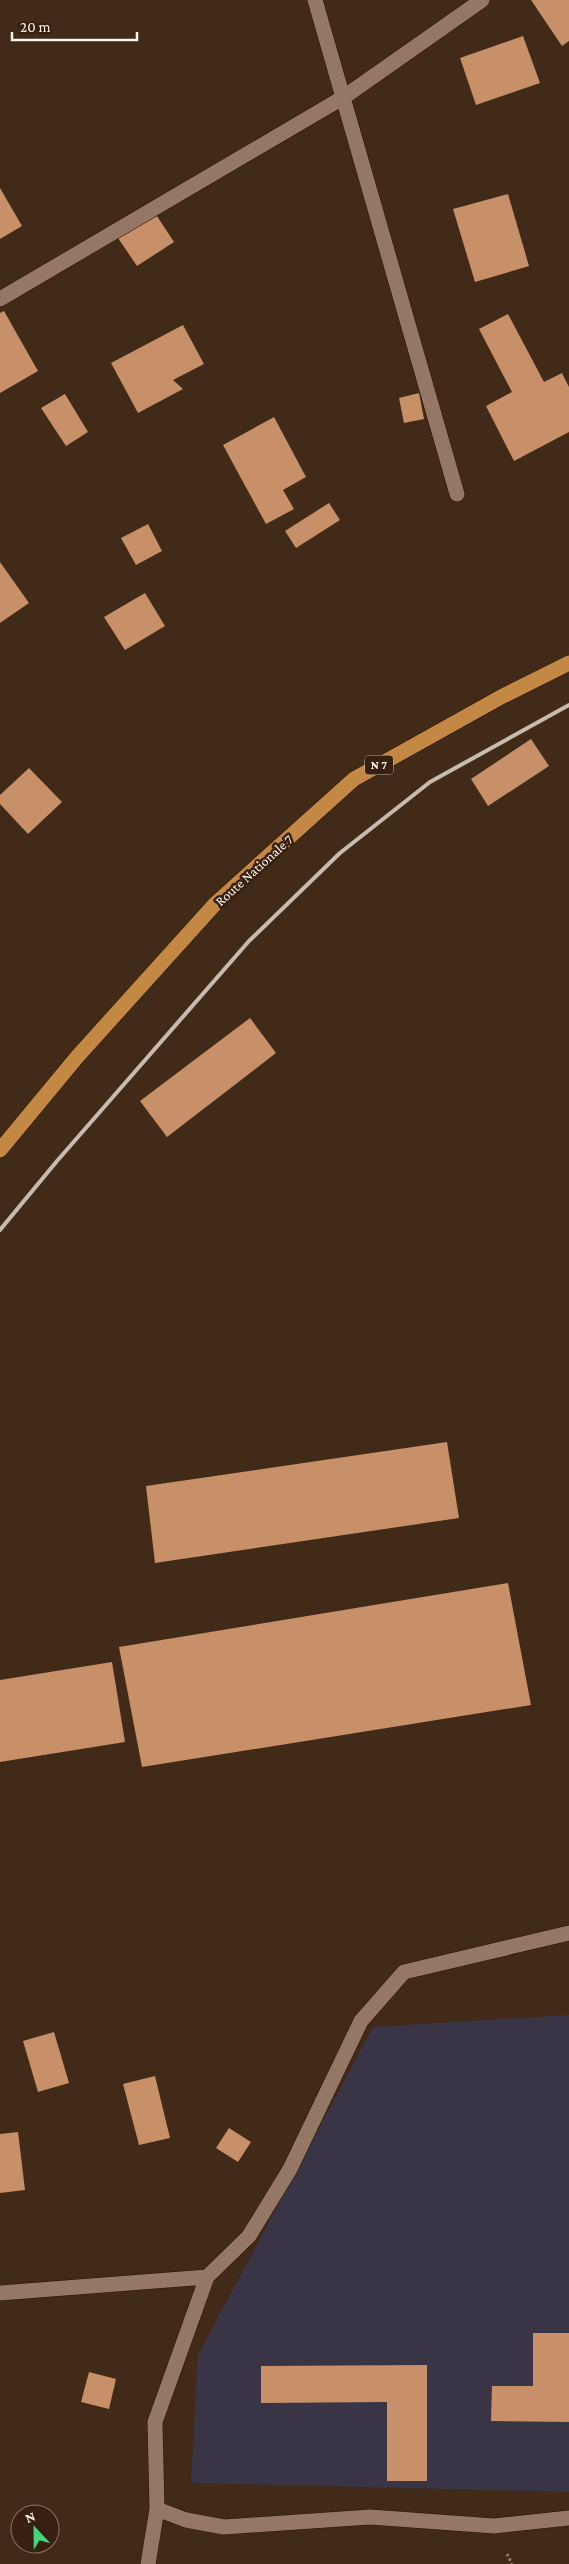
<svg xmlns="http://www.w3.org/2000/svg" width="569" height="2564" font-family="'Crimson Pro',serif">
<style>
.industrial{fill:#393546}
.building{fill:#c79068}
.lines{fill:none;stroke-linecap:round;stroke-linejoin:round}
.street-casing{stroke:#281202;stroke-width:16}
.primary-casing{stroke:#281202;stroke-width:16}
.path{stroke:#8e7b6d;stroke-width:3;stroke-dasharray:2.5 2.5;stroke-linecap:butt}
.street{stroke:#947865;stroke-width:15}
.primary{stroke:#c38843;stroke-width:15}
.rail{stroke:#c9baae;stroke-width:4}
.labels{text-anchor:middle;stroke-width:5;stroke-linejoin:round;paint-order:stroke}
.shield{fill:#37200f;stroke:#c2b3a8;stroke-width:1}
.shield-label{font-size:12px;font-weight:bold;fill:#fef2e9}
.street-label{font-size:14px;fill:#fef2e9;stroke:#37200f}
</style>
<rect width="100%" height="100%" fill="#422a19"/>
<path class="industrial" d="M569,2015V2492L191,2483L198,2355L373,2027Z"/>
<path class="building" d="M531,0H569V41L562,46Z
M523,36L540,83L476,105L460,58Z
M0,188L22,226L0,239Z
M508,194L529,266L475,282L453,209Z
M155,213L174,242L137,266L118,238Z
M4,311L38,371L0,393V313Z
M508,314L544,382L562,373L569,387V432L514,461L486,406L512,392L479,329Z
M183,325L204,364L173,380L183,389L138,413L111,363Z
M419,393L424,419L404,423L399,398Z
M65,394L88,432L66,446L41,408Z
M274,417L306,477L283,490L294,509L266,524L223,445Z
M329,503L340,520L296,548L285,531Z
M148,524L162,551L136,565L121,538Z
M0,562L29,603L0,623Z
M145,593L165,626L125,650L104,617Z
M531,739L549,766L488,806L471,779Z
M29,768L62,802L28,834L0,804V795Z
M250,1018L276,1053L167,1137L140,1101Z
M447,1442L459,1518L155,1563L146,1486Z
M508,1583L531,1705L142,1767L119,1647Z
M112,1662L125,1742L0,1762V1680Z
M54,2032L69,2083L38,2092L23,2041Z
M155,2076L170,2138L139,2145L123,2084Z
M229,2128L251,2142L238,2162L216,2148Z
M18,2132L25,2190L0,2193V2134Z
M533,2333H569V2422L491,2421L492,2386H533Z
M427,2365V2481H387V2402L261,2403V2366Z
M89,2372L116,2379L109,2409L81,2402Z"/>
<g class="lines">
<defs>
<path id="street" d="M315,0L457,494
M0,299L344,97L482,0
M0,2293L207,2277
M157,2509L186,2520L224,2527L370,2517L494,2526L569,2518
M148,2564L157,2509L155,2422L207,2277L249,2236L290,2169L361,2021L404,1972L569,1933"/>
<path id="primary" d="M0,1150L77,1057L215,904L354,779L501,697L569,663"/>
</defs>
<use href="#street" class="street-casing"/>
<use href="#primary" class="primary-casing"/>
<path class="path" d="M507,2554L512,2564"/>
<use href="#street" class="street"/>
<use href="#primary" class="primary"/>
<path class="rail" d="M0,1230L57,1161L249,941L340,853L430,782L569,705"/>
</g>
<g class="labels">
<rect class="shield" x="365" y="755.5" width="28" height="19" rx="4"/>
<g class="shield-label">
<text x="379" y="769">N 7</text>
</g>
<g class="street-label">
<text transform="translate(254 870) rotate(-42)" y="5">Route Nationale 7</text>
</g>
</g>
<g transform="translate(35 2529) rotate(338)"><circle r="24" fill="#37200f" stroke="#877466"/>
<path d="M0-4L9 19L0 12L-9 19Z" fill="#42d77c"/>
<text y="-8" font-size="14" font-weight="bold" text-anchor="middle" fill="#fef2e9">N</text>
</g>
<path d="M12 32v8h125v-8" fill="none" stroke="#fef2e9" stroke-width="2.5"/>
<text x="20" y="32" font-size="15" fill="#fef2e9" stroke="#37200f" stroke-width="4" paint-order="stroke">20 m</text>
</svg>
